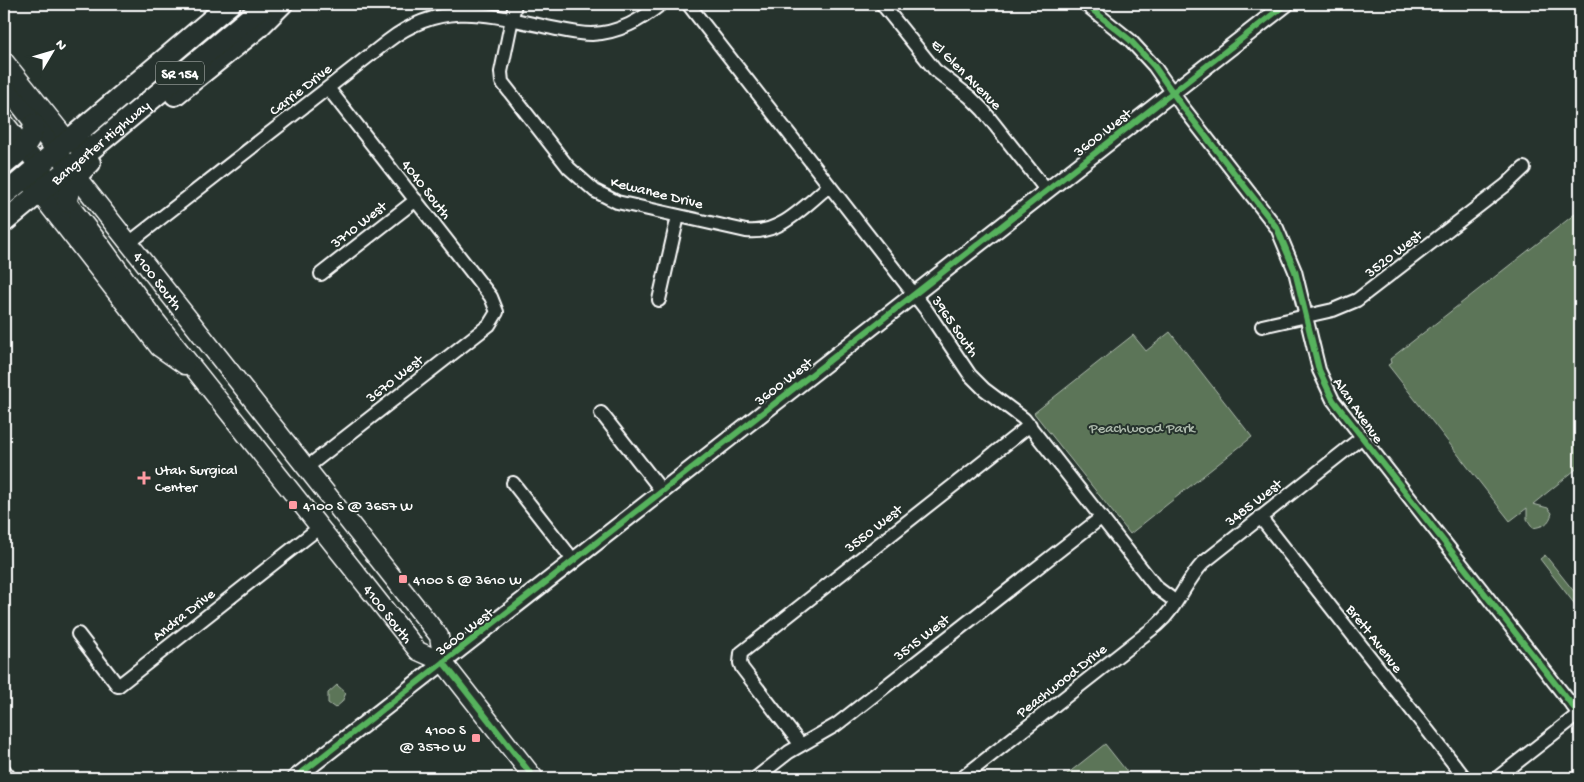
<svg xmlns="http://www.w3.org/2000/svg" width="1584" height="782" font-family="'Gochi Hand',sans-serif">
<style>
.green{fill:#5b7459;stroke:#adbaac}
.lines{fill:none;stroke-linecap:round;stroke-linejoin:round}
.minor-casing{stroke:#fff;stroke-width:16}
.tertiary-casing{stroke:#fff;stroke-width:19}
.secondary-casing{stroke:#fff;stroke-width:21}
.trunk-casing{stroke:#fff;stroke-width:24}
.minor{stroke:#26332d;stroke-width:12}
.tertiary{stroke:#26332d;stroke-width:15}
.secondary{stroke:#26332d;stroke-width:18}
.trunk{stroke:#26332d;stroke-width:20}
.cycleway-casing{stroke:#26332d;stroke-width:9}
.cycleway{stroke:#56b35d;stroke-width:6}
.poi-dot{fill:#ff9aa2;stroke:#26332d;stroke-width:2}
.labels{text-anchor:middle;stroke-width:4;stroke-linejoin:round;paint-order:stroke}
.shield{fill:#26332d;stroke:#bec2c0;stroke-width:1}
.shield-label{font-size:14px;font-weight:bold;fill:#fff}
.street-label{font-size:15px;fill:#fff;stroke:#26332d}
.park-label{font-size:15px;fill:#adbaac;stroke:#26332d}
.poi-label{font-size:15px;fill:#fff;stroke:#26332d;text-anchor:start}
</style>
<rect width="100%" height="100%" fill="#26332d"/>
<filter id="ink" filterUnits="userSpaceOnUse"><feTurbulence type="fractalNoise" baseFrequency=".02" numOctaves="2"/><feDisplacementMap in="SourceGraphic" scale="10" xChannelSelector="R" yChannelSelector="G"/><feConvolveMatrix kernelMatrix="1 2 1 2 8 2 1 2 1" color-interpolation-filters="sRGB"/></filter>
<g filter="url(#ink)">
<path class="green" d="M1580,210V466L1533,504L1548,508L1552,513C1549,524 1544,526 1533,528L1527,519V508L1510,521L1388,365L1391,363L1390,359Z
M1170,332L1252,437L1130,534L1034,413L1133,335L1146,351Z
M1545,555L1580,599V611L1540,559Z
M337,685L346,693L342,702L335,708L328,703V693Z
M1105,744L1132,778H1062Z"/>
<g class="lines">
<defs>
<path id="minor" d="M515,4L501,72L502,82L569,168L595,191L617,202L746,231C780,235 804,206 829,186
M688,4L927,311L970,375L984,389L1024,419L1156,587L1176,602
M882,4L935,70L970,97L983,110L1047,191
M1085,4L1130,40L1154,66L1182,106L1277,228L1295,271L1319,370L1333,400L1579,714
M129,243L388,41C442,0 487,14 547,27C562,30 577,34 592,34C619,33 641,20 661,4
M321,274L416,200
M659,300L678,216
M1262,326L1333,310L1357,300L1506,185L1524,168
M601,413L662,491
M306,468L489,325L497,312L491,297L328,88
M513,483L574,561
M1260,517L1465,778
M78,634L118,686L320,527
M801,745L742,668L740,663L741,653L1030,425
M4,770L10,778
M757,777L789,752L836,725L1102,517
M962,778L1157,625C1177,608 1185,582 1203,563L1361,438
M1497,778L1580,713"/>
<path id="tertiary" d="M295,778L1286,4"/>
<g id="secondary">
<path d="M4,61L69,142L83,148L97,144"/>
<path id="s1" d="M4,85L439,636L443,662L534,778"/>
<path id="s2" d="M4,122L99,243L152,316L418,651L443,662"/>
<path d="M29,183L39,193L159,347L185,365"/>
</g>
<g id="trunk">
<path d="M175,95L258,28L282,4"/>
<path d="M4,165C19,152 31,145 34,124"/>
<path d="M4,195L230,4"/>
<path d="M67,202C68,185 78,173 90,163"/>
<path id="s3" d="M4,222L266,4"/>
</g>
</defs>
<use href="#minor" class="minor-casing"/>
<use href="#tertiary" class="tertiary-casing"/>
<use href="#secondary" class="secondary-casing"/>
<use href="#trunk" class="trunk-casing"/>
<use href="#minor" class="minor"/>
<use href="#tertiary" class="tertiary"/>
<use href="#secondary" class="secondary"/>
<use href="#trunk" class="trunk"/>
<defs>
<path id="cycleway" d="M1085,4L1130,40L1154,66L1182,106L1277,228L1295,271L1319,370L1333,400L1579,714
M443,662L534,778
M295,778L1286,4"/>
</defs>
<use href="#cycleway" class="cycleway-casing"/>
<use href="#cycleway" class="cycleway"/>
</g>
</g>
<g class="poi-dot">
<path d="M141.5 470.5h5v5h5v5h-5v5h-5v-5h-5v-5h5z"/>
<rect x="288" y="500" width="10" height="10" rx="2.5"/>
<rect x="398" y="574" width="10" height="10" rx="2.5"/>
<rect x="471" y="733" width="10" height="10" rx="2.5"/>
</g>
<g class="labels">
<rect class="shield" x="156" y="61.5" width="48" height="23" rx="4"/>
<g class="shield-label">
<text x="180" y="78">SR 154</text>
</g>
<g class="street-label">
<text transform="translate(967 74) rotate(45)" y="5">El Glen Avenue</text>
<text transform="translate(300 89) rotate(-38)" y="5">Carrie Drive</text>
<text transform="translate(1102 132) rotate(-38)" y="5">3600 West</text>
<text dy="5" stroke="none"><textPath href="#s3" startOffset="125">Bangerter Highway</textPath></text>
<text transform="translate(427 189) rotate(52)" y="5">4040 South</text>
<text transform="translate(657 192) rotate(14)" y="5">Kewanee Drive</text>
<text transform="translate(358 224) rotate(-38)" y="5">3710 West</text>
<text transform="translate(1393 253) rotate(-38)" y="5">3520 West</text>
<text dy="5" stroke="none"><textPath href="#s1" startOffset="249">4100 South</textPath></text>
<text transform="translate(956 326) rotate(55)" y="5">3965 South</text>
<text transform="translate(394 378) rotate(-38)" y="5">3670 West</text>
<text transform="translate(783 381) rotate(-38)" y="5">3600 West</text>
<text transform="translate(1359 410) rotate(55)" y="5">Alan Avenue</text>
<text transform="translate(1253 502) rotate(-38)" y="5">3485 West</text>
<text transform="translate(873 528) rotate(-38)" y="5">3550 West</text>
<text dy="5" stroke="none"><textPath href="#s2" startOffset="624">4100 South</textPath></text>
<text transform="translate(183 614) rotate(-38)" y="5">Andra Drive</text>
<text transform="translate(464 631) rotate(-38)" y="5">3600 West</text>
<text transform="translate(921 637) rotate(-38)" y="5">3515 West</text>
<text transform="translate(1375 638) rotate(52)" y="5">Brett Avenue</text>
<text transform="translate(1061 680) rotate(-38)" y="5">Peachwood Drive</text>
</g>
<g class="park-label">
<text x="1142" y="432">Peachwood Park</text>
</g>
<g class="poi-label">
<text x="155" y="474">Utah Surgical<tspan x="155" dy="17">Center</tspan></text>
<text x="303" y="510">4100 S @ 3657 W</text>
<text x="413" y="584">4100 S @ 3610 W</text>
<text x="466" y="734" text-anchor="end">4100 S<tspan x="466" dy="17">@ 3570 W</tspan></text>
</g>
</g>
<rect width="1584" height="782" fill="none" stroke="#26332d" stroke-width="20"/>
<rect x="10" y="10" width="1564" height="762" fill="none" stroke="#fff" stroke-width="2" filter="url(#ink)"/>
<g transform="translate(52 52) rotate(52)" stroke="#26332d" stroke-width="4" paint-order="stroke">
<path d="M0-4L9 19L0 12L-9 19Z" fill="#ffffff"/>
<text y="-8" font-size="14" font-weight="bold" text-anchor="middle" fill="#ffffff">N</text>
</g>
</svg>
